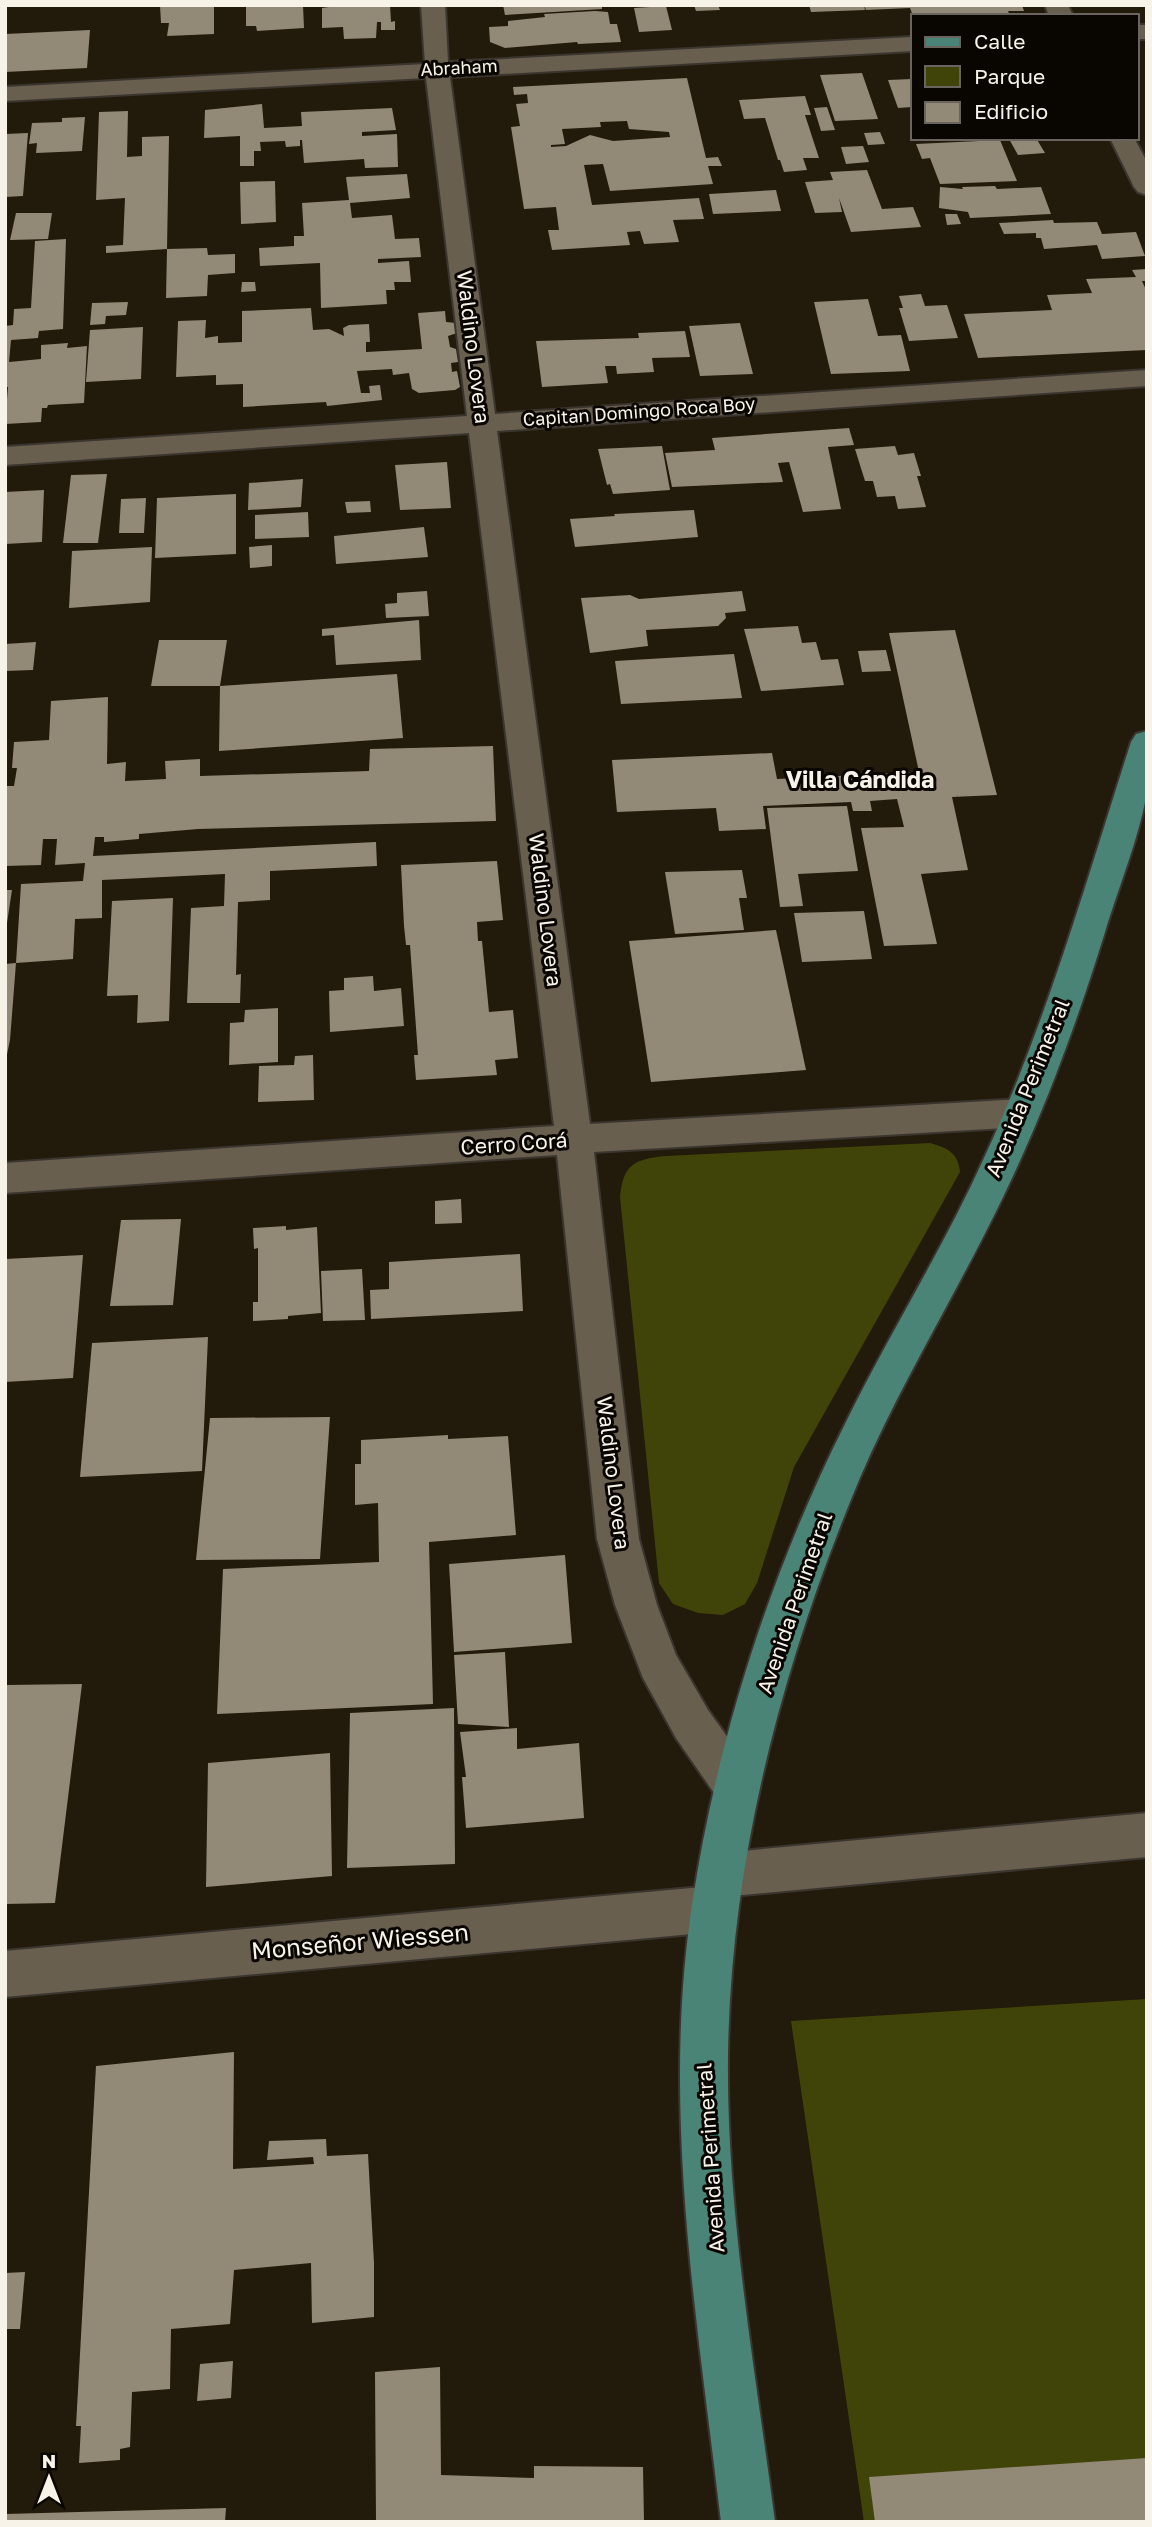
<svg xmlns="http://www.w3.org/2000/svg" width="1152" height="2527" font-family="'Golos Text',sans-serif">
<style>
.green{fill:#414409}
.building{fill:#938977;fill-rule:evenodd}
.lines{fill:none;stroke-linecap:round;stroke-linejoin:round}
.minor-casing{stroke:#3a352f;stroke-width:4}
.major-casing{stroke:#3a352f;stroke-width:4}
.minor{fill:#695f4e;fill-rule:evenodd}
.major{fill:#4a8476;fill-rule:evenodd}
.labels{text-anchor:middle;stroke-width:6;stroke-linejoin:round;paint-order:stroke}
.far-street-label{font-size:18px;fill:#f8f3e9;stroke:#090602}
.street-label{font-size:21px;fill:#f8f3e9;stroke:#090602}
.neighbourhood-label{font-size:23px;font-weight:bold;fill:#f8f3e9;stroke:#090602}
.near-street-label{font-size:24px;fill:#f8f3e9;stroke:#090602}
</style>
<rect width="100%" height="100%" fill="#221a0b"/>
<path class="green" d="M930,1143C948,1148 958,1153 960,1172L794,1467L757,1583L745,1604L723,1615L698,1613L673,1604L659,1583L620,1197C623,1164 635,1159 666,1156Z
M1147,1999V2522H864L791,2021Z"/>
<path class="building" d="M160,5H214V34L167,36L169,23H161Z
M246,5H303L304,28L257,31L256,26H246Z
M342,5H390L391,22L395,21V30H381V22H377L376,38L344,39L343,27L322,28V8Z
M503,5H602V9L505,15Z
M694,5H718L720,10L696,11Z
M809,5H864L865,10L811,12Z
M864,5H1022L1024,11H1008L1010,16H913L910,8L866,10Z
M666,6L672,30L639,32L634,8Z
M595,11L608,12L610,24H617L621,42L578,44L577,42L505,48L490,42L489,27L508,26V21L545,17L544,14Z
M90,30L87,68L5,72V34Z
M862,73L878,119L835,121L820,75Z
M687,78L706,158L718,157L722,166H708L713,184L610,191L603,164L584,165L592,205L699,198L704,219L673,220L679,242L644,244L640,231L627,232L630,245L552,250L548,230H559L556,207L524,209L511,127L520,126L516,104L528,103L527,94L514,95L513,87ZM627,121L629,129L669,132L670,137L613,141L590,135L566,146L551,147V145L565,144L562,129L601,127L600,122Z
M912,79V107L898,108L888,80Z
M805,96L811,115H805L819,158H803L807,170L784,172L780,160H778L765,118L744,119L739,100Z
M262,104L264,128L302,126L301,112L392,108L396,130L362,132V136L397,134L398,167L365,168L364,159L304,163L302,140H300V146L286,147L285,141L260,142L261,151H254V166H240V136L204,138L205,110Z
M827,107L835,130L821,131L814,108Z
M128,111L127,157L142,156V137L169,136L167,249L207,248L208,255L235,254V273L208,275L207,296L166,298L167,249L106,253V246L123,245L125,198L96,200L99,112Z
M85,117L82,151L36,153L37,143L29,144L32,123L62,122V118Z
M880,132L885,144L868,145L864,133Z
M28,133L23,196L5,197V134Z
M1036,138L1045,153L1018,155L1009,139Z
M1000,140L1017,181L940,184L930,158L922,159L916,144Z
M863,146L869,162L846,164L841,147Z
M867,170L882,209L913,207L921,227L851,232L839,198L842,212L815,213L805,182L833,180L830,172Z
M407,174L410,198L350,203L352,218L392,215L395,239L419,238L421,257L378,259V263L409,261L411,282H394L395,290H386L387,304L321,308L320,263L260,266L259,248L294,246V236H304L302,203L349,200L346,177Z
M275,181L276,222L241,224L240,182Z
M995,186L997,189L1041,187L1051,214L970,218L968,212L939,208L940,187L963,189L962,187Z
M776,190L781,211L713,214L709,194Z
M16,213H52L48,239L10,240Z
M945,214H957L961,224L947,225Z
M1053,220L1054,223L1097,222L1102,234L1136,232L1145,256L1102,259L1097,245L1044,249L1041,238H1036V233L1004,234L999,223Z
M66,239L63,329L39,331L38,338L11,340L9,362L41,359V345L68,343L67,348L87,346L84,403L48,405L47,408H42L41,422L5,424L8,387H5V326L13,325L14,309L31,308L35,241Z
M1147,269V281H1142L1147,292V350L978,358L964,314L1052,310L1047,295L1092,293L1086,279L1136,277L1132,270Z
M242,282H255L256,291L241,292Z
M921,294L925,306L947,305L958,338L909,341L899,308H903L899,296Z
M868,299L878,336L901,335L910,371L831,374L814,302Z
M128,302L126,315L106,316L105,324L90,325L92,303Z
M311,308L313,330L329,329L344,336L343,328L349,325L369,324L370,342H366V352L422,349L418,313L445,311L446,322L456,323L457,333L448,336L450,347L456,349L458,362L451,363L452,372L457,371L460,387L455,390L419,393L412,389L409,373L393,375L392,369L357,371L361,393H370L369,386L380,385L382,400L327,406L326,402L243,407V384L216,385V375L176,377L178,321L206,320L205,338L218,336V343L242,342V311Z
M740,323L753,374L700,376L689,326Z
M143,327L141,379L86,382L90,330Z
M685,331L690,357L652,358L654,372L617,374L616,366H605L608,383L542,387L536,341L639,338L638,333Z
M849,428L854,445L828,447L841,509L803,512L789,462L778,463L783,482L672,487L665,453L715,450L712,438Z
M662,446L670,490L613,494L610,484L607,485L598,449Z
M895,446L898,455L914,453L921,476H917L926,507L898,509L895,496L877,497L873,481H865L855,449Z
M447,462L451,508L400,510L395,465Z
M107,474L98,543H63L71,475Z
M303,479L301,507L248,510L249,483Z
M44,490L42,542L5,544V492Z
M236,494V554L155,558L157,498Z
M146,498L144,533H119L121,499Z
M370,501L371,512L347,513L345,502Z
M694,510L698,537L575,547L570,519L615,516L614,514Z
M308,512L309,537L255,539V515Z
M424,527L428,557L336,564L334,536Z
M272,545V566L250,568L249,547Z
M152,547L150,602L69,608L72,551Z
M427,591L429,616L386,618L385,604L397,603V593Z
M742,591L746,611L725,613L726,618L718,626L646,630L648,646L590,653L581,598L630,595L639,599Z
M419,620L421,660L336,665L334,635L322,636V629Z
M798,626L802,643L816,642L821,660L838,659L844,685L761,691L744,629Z
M955,630L997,795L952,797L968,870L921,874L937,944L884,946L861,828L904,827L897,799L870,801L872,811H853L851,802L763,806L766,829L719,831L716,808L617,812L612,760L772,753L777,779L919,772L889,633Z
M159,640H227L220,686H151Z
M36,642L33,670L5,671V644Z
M886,650L891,671L862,672L858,651Z
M734,654L742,698L621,704L615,661Z
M397,674L403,738L219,751L220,686Z
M108,697L107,764L126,762L125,781L166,779L165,761L200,759V776L369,771L370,749L493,746L496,821L198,829L139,834V839L104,842V837H95L93,856L376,842L377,866L270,871V900L238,902L236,975L241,974L240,1003H187L191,908L224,906L225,874L102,880V918L75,919L73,959L16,963L21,884L83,881L85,863L55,865L57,839H43L41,865L5,866V786H14L17,768H12L14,742L49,740L51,701Z
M847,806L858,871L798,874L803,906L780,907L767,808Z
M497,861L503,920L477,922L478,941H482L489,1012L513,1010L518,1058L495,1060L497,1075L416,1080L414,1055H418L410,945H406L404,926L401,865Z
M742,870L747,898H739L744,930L675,934L665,872Z
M5,890H12L7,923H5Z
M173,898L169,1021L137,1023L138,995L107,996L112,901Z
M864,911L872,959L802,962L794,913Z
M776,930L806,1070L651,1082L629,941Z
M16,963L10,1040L5,1064V964Z
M373,976L374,991L401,988L404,1026L330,1032L329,991L344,990V978Z
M278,1008V1062L229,1065L230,1023L244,1022L245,1010Z
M313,1055L314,1100L258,1102L259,1066L294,1065L295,1056Z
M461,1199L462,1223L435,1224V1201Z
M181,1219L173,1305L110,1306L121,1220Z
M286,1226V1230L317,1227L321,1313L288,1316V1319L253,1321V1302H258V1248L254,1249L253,1228Z
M520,1254L523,1311L371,1319L370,1290L389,1289V1262Z
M83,1255L73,1378L5,1382V1259Z
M362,1269L365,1320L323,1321L321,1271Z
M208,1337L202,1471L80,1477L92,1343Z
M330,1417L320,1559L196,1560L210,1418Z
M448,1435V1439L508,1436L516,1535L429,1542L433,1704L217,1714L223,1569L379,1562L378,1503L355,1505V1464H361V1440Z
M565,1555L572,1643L454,1652L449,1564Z
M505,1652L509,1727L458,1724L454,1655Z
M82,1684L55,1903L5,1904V1685Z
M454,1708L455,1864L347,1868L350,1713Z
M517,1728V1749L579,1743L584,1818L466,1828L462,1777H466L460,1732Z
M330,1753L332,1876L206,1887L208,1763Z
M234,2052L233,2169L314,2164L313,2157L267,2160L269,2141L326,2139L327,2156L368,2154L374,2263V2317L312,2323L311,2263L234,2270L230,2324L171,2329L170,2389L132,2392L130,2447L120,2449V2460L79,2463L81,2426H76L96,2066Z
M25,2272L20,2329H5V2273Z
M233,2361L231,2398L197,2401L200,2364Z
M440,2367L441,2475L534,2478V2466L643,2467L644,2522H376L375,2372Z
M1147,2458V2522H875L869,2477Z
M226,2508L225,2522H5V2514Z"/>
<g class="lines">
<defs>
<path id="minor" d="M421,5H445L448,62L912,37V51L450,77L495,414L1147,370V386L497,431L590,1124L1022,1099L1035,1103L1040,1113L1035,1123L1022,1127L594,1152L639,1539L657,1605L676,1655L708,1710L753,1773L759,1788L753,1803L737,1809L721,1803L676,1738L643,1678L615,1605L597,1539L557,1155L5,1193V1163L554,1126L469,433L5,465V447L467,416L426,78L5,101V87L425,64Z
M1045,5H1068L1073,16H1049Z
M1136,25H1147V39H1136Z
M1110,138H1134L1147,162V195L1138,192L1134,187Z
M1147,1813V1857L732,1896L737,1909L730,1925L714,1932L5,1997V1951L702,1887L697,1875L704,1859L720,1853Z"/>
<path id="major" d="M1147,731C1147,752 1150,776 1146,797C1138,840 1118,889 1105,932C1077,1022 1045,1110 1004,1195C958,1291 901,1382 859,1480C783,1662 731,1856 728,2054C726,2210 755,2367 775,2522H721C697,2318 661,2110 692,1905C717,1739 770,1574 845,1424C889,1334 943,1249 984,1158C1046,1024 1086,882 1131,742L1136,734Z"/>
</defs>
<use href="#minor" class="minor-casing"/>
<use href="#major" class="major-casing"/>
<use href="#minor" class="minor"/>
<use href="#major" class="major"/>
</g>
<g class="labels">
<g class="far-street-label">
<text transform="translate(459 68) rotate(-3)" y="6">Abraham</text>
<text transform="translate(639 412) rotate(-4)" y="6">Capitan Domingo Roca Boy</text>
</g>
<g class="street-label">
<text transform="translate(473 347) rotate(83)" y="7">Waldino Lovera</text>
<text transform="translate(545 910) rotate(83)" y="7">Waldino Lovera</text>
<text transform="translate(1028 1088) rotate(-68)" y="7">Avenida Perimetral</text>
<text transform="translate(514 1144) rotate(-4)" y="7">Cerro Corá</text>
<text transform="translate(613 1473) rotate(83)" y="7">Waldino Lovera</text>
<text transform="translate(795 1603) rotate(-71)" y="7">Avenida Perimetral</text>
<text transform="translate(711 2158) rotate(-94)" y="7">Avenida Perimetral</text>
</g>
<g class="neighbourhood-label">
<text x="860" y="788">Villa Cándida</text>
</g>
<g class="near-street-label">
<text transform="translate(360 1942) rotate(-5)" y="8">Monseñor Wiessen</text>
</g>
</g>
<rect width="1152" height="2527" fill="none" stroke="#f8f3e9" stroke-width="14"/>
<rect x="911" y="14" width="228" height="126" fill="#090602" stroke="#69655e" stroke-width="2"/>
<rect x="925" y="37" width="35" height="10" fill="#4a8476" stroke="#69655e" stroke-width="2"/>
<text x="974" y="49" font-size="21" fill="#f8f3e9">Calle</text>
<rect x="925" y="66" width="35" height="21" fill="#414409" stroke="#69655e" stroke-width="2"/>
<text x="974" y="84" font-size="21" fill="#f8f3e9">Parque</text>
<rect x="925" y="102" width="35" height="21" fill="#938977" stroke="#69655e" stroke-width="2"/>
<text x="974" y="119" font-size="21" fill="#f8f3e9">Edificio</text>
<g transform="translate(49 2478)" stroke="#090602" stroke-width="5" paint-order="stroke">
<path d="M0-5L12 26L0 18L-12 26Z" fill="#f8f3e9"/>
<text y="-10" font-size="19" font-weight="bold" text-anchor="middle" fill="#f8f3e9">N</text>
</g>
</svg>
